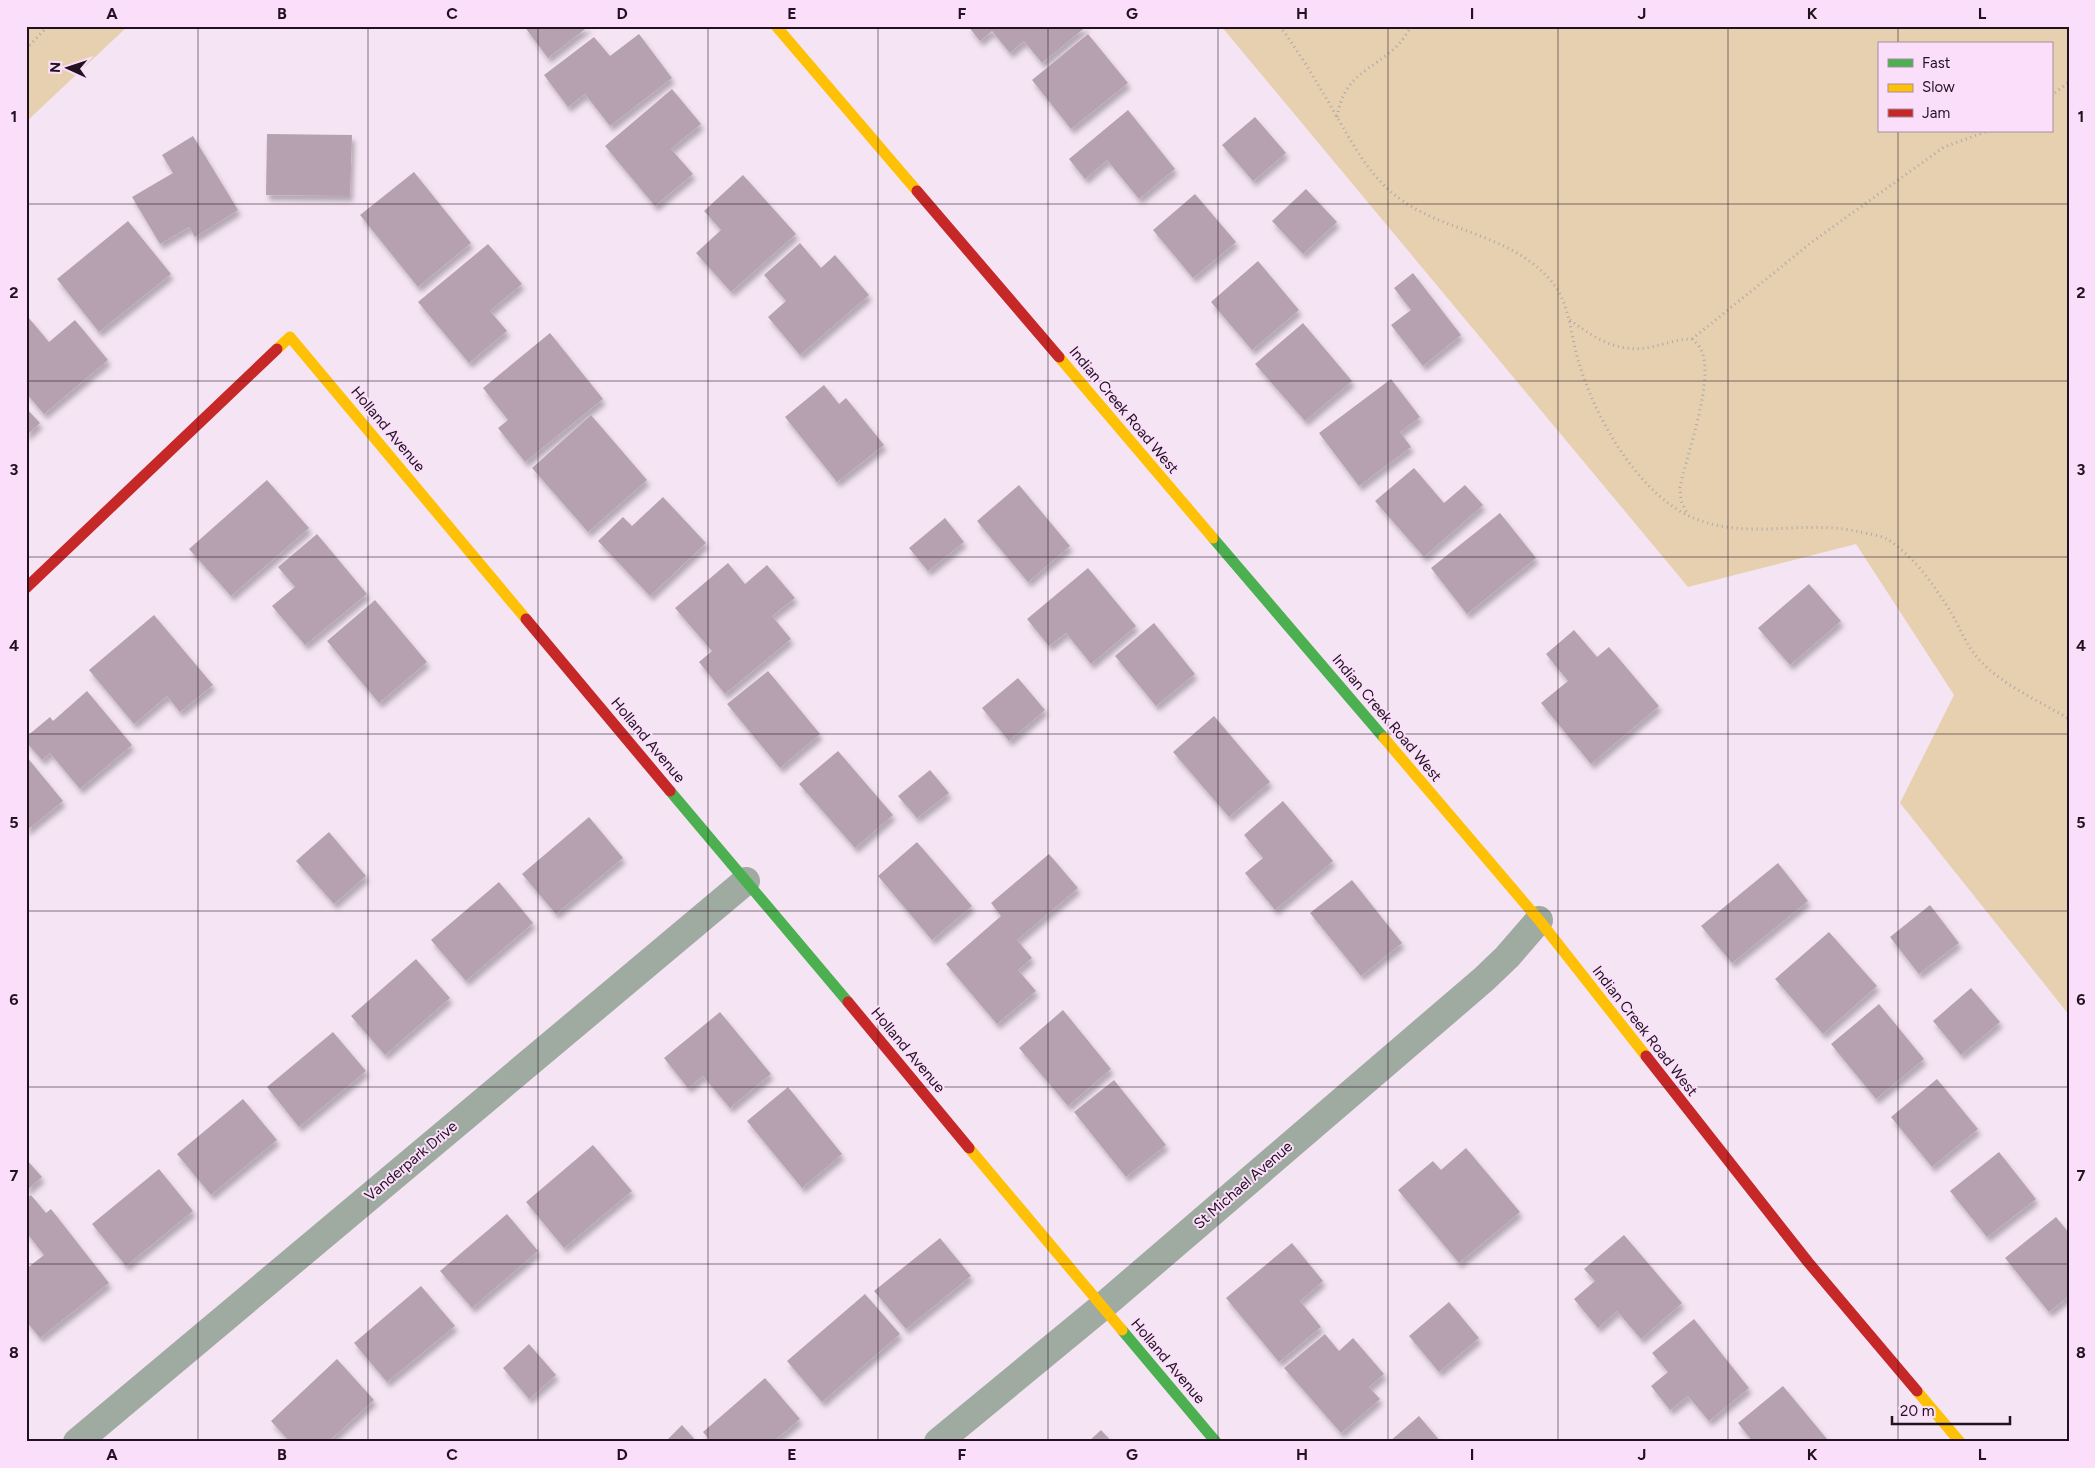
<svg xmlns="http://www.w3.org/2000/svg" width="2095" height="1468" font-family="Figtree,sans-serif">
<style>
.green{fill:#e7d0b0;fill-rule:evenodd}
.building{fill:#b6a1b0;filter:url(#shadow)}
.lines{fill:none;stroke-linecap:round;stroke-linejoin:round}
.path{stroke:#a9a9a9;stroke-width:3;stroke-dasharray:1 4;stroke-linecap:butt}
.street{stroke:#9faaa0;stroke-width:28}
.fast{stroke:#4caf50;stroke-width:11}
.slow{stroke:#ffc107;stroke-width:11}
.jam{stroke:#c62828;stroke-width:11}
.grid{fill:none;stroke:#211121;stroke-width:1;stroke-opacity:0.55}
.labels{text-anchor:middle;stroke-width:4;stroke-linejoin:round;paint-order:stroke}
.street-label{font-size:15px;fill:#211121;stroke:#fbdffa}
.neatline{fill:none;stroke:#211121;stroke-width:2}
.grid-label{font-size:16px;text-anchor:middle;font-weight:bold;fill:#211121}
</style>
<defs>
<filter id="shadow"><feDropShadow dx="3" dy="5.5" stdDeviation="2.5" flood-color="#0004"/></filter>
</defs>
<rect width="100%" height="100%" fill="#f5e5f4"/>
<path class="green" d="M26,26H128L26,122Z
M1221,26H2069V1015L1900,803L1954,695L1856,544L1688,587ZM1879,44H2051V131H1879Z"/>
<path class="building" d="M524,26H589L548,58Z
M968,26H1087L1042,63L1024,41L1010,53L992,31L980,41Z
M639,34L672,78L610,126L585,94L568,107L544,75L594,37L610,56Z
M1088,34L1128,83L1071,129L1032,80Z
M672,89L701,124L671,149L693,174L655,206L605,146Z
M1128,110L1175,169L1139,199L1107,160L1085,179L1069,159Z
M1255,117L1286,153L1253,181L1222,145Z
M267,134L352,135L350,196L266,195Z
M193,136L238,210L195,237L189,227L160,244L132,197L173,173L162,155Z
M414,172L471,243L418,287L360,215Z
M743,175L796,234L731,292L696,253L721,230L704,211Z
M1306,189L1337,222L1303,254L1272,221Z
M1195,194L1236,242L1193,278L1153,230Z
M128,221L171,274L99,332L57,279Z
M800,243L821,268L835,255L869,295L800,355L768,317L786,301L764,275Z
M488,244L522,284L490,311L507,331L469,363L418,302Z
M1258,261L1299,310L1252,350L1211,302Z
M1413,273L1461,335L1423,366L1391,325L1411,310L1394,288Z
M28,317L49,342L75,320L108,360L44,414L26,393Z
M1303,323L1352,381L1305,421L1255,364Z
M550,333L603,399L525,462L498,428L508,420L483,388Z
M1391,379L1420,417L1400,432L1411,447L1359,486L1319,433Z
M824,385L839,404L846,398L884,445L837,482L785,417Z
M26,408L40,423L26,436Z
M591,415L647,480L588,532L532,468Z
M1414,468L1444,503L1465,485L1483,505L1424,557L1375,501Z
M267,480L309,528L231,596L189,549Z
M1019,485L1070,546L1028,582L977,521Z
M663,497L706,543L650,596L598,541L623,517L632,526Z
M1500,513L1536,558L1467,614L1431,568Z
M945,518L964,542L928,571L909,548Z
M317,534L367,594L305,645L272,606L295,587L278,567Z
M728,563L745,584L767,565L795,598L772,616L791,639L725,694L699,662L712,651L675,608Z
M1088,568L1136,626L1091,664L1066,633L1049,646L1027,619Z
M1809,584L1841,621L1790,665L1758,628Z
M375,600L427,662L379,703L327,641Z
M154,615L213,685L180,712L167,696L134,724L89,670Z
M1154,623L1195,674L1156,706L1115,656Z
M1574,630L1597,657L1609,647L1659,706L1591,764L1541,703L1568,681L1546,654Z
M768,671L820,734L780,768L727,704Z
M1018,678L1045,710L1009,741L982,708Z
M87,691L132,745L80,789L50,753L42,760L26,742V737L50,717L53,721Z
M1214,716L1270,782L1229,817L1173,752Z
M838,751L893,815L855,848L799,784Z
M26,756L63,801L26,831Z
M930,770L949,793L917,818L898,796Z
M1283,801L1333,861L1275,910L1245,873L1263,858L1244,835Z
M589,817L623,858L556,914L522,874Z
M329,832L366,876L334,904L296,861Z
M917,842L972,906L932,940L878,876Z
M1049,854L1078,888L1017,940L1032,958L1018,970L1036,991L997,1024L946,964L1001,916L991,903Z
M1778,863L1808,901L1732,963L1701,926Z
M1352,880L1402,943L1361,976L1310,913Z
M499,882L533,923L466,981L431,940Z
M1930,905L1959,943L1919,974L1890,937Z
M1829,932L1877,986L1823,1034L1775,979Z
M416,959L450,998L385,1055L351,1016Z
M1971,988L2000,1022L1961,1055L1933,1021Z
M1879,1004L1924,1059L1876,1099L1831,1044Z
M1063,1010L1111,1069L1068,1106L1019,1048Z
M720,1012L771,1074L730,1108L703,1076L688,1088L664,1058Z
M333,1032L366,1071L299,1127L267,1087Z
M1937,1079L1978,1129L1932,1167L1891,1117Z
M1114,1080L1166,1145L1126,1177L1074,1112Z
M788,1087L842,1154L802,1188L747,1121Z
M243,1099L277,1140L211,1195L177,1154Z
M593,1145L632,1191L564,1248L526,1202Z
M1466,1148L1520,1212L1459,1263L1398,1190L1433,1161L1441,1170Z
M1999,1152L2036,1199L1987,1237L1950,1191Z
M26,1159L42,1177L26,1191Z
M159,1169L193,1211L126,1266L92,1224Z
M31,1195L46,1213L51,1209L109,1283L40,1338L26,1321V1269L44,1255L26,1232V1199Z
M507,1214L538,1251L472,1308L440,1271Z
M2056,1217L2069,1233V1296L2049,1312L2005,1258Z
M1624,1235L1682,1303L1641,1339L1617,1311L1598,1328L1574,1299L1595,1281L1584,1269Z
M940,1238L971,1276L906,1329L874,1291Z
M1292,1243L1323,1281L1300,1301L1321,1327L1279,1362L1226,1298Z
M421,1286L455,1326L387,1382L354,1343Z
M865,1294L900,1334L822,1402L787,1361Z
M1449,1302L1479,1338L1439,1372L1409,1336Z
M1694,1319L1749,1388L1709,1421L1688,1396L1670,1410L1651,1386L1668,1372L1652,1353Z
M1325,1334L1339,1351L1353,1338L1384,1374L1369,1387L1380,1399L1341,1433L1284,1368Z
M529,1344L556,1375L529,1399L503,1368Z
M337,1359L374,1400L328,1442H290L271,1421Z
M765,1378L800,1419L773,1442H711L703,1432Z
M1783,1386L1827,1439L1824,1442H1753L1738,1423Z
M1419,1416L1441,1442H1389Z
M682,1425L697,1442H669L667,1440Z
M1101,1430L1112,1442H1088Z"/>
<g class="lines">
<path class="path" d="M1280,26C1294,46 1308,67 1320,88C1342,123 1359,163 1390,191C1437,233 1510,231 1552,282C1569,303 1570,329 1577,356C1592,412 1634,488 1687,515C1744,543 1802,518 1860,532C1868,534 1880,535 1887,539C1914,556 1934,585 1950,611C1959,625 1965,643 1976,656C1999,684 2038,700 2069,719
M26,49L48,26
M2051,96L2069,82
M1337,117C1345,72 1371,72 1398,45C1403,40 1407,32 1412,26
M1570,320C1594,338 1619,354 1651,347C1666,344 1677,339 1692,339C1695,342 1699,345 1700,348C1717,375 1686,456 1680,487L1681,501L1687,513
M1692,339L1812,242L1944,147L1988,131"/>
<path class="street" d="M77,1442L746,881
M938,1442L1103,1306L1484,979L1507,957L1539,920"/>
<path class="fast" d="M1213,538L1384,738
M670,791L848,1002
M1122,1330L1216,1442"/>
<path class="slow" d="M776,26L917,191
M277,349L290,337L526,619
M1059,357L1213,538
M1384,738L1539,920L1646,1056
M969,1148L1122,1330
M1917,1391L1960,1442"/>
<path class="jam" d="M917,191L1059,357
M26,588L277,349
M526,619L670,791
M848,1002L969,1148
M1646,1056L1808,1262L1917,1391"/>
</g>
<path class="grid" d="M198,26V1442M368,26V1442M538,26V1442M708,26V1442M878,26V1442M1048,26V1442M1218,26V1442M1388,26V1442M1558,26V1442M1728,26V1442M1898,26V44M1898,131V1442M26,204H2069M26,381H2069M26,557H2069M26,734H2069M26,911H2069M26,1087H2069M26,1264H2069"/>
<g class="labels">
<g class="street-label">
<text transform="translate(1124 410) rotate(50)" y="5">Indian Creek Road West</text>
<text transform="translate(388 429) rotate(50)" y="5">Holland Avenue</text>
<text transform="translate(1387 718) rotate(50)" y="5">Indian Creek Road West</text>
<text transform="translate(648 740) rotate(50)" y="5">Holland Avenue</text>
<text transform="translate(1645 1031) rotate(52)" y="5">Indian Creek Road West</text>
<text transform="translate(908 1050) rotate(50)" y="5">Holland Avenue</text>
<text transform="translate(411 1161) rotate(-40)" y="5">Vanderpark Drive</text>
<text transform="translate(1243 1185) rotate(-41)" y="5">St Michael Avenue</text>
<text transform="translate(1168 1361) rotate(50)" y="5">Holland Avenue</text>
</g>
</g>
<rect width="2095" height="1468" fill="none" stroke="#fbdffa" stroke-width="55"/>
<rect x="1878" y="42" width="175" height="90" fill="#fbdffa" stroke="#a48da3"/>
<rect x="1888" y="59" width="25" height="8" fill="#4caf50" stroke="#a48da3"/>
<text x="1922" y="68" font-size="15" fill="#211121">Fast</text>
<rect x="1888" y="84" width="25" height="8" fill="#ffc107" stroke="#a48da3"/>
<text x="1922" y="92" font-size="15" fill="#211121">Slow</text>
<rect x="1888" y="109" width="25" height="8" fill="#c62828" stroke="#a48da3"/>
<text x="1922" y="118" font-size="15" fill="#211121">Jam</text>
<g transform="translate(68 68) rotate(273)" stroke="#fbdffa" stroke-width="4" paint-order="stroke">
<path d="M0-4L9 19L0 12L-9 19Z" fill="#211121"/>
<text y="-8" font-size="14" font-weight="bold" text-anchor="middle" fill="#211121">N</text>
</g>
<path d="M1892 1416v8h118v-8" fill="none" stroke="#211121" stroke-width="2.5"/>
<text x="1900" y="1416" font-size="15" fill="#211121" stroke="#fbdffa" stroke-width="4" paint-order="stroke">20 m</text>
<rect x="28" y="28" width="2040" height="1412" class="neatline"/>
<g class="grid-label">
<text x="112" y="19">A</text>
<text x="282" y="19">B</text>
<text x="452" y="19">C</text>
<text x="622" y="19">D</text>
<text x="792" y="19">E</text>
<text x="962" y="19">F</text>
<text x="1132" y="19">G</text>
<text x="1302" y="19">H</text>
<text x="1472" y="19">I</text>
<text x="1642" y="19">J</text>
<text x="1812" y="19">K</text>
<text x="1982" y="19">L</text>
<text x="14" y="122">1</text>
<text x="2081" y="122">1</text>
<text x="14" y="298">2</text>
<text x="2081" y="298">2</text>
<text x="14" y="475">3</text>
<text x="2081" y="475">3</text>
<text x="14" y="651">4</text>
<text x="2081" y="651">4</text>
<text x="14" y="828">5</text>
<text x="2081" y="828">5</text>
<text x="14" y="1005">6</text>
<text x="2081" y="1005">6</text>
<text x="14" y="1181">7</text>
<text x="2081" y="1181">7</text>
<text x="14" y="1358">8</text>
<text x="2081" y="1358">8</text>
<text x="112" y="1460">A</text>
<text x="282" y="1460">B</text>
<text x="452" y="1460">C</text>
<text x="622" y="1460">D</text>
<text x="792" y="1460">E</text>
<text x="962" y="1460">F</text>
<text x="1132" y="1460">G</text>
<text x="1302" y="1460">H</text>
<text x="1472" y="1460">I</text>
<text x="1642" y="1460">J</text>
<text x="1812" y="1460">K</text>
<text x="1982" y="1460">L</text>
</g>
</svg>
